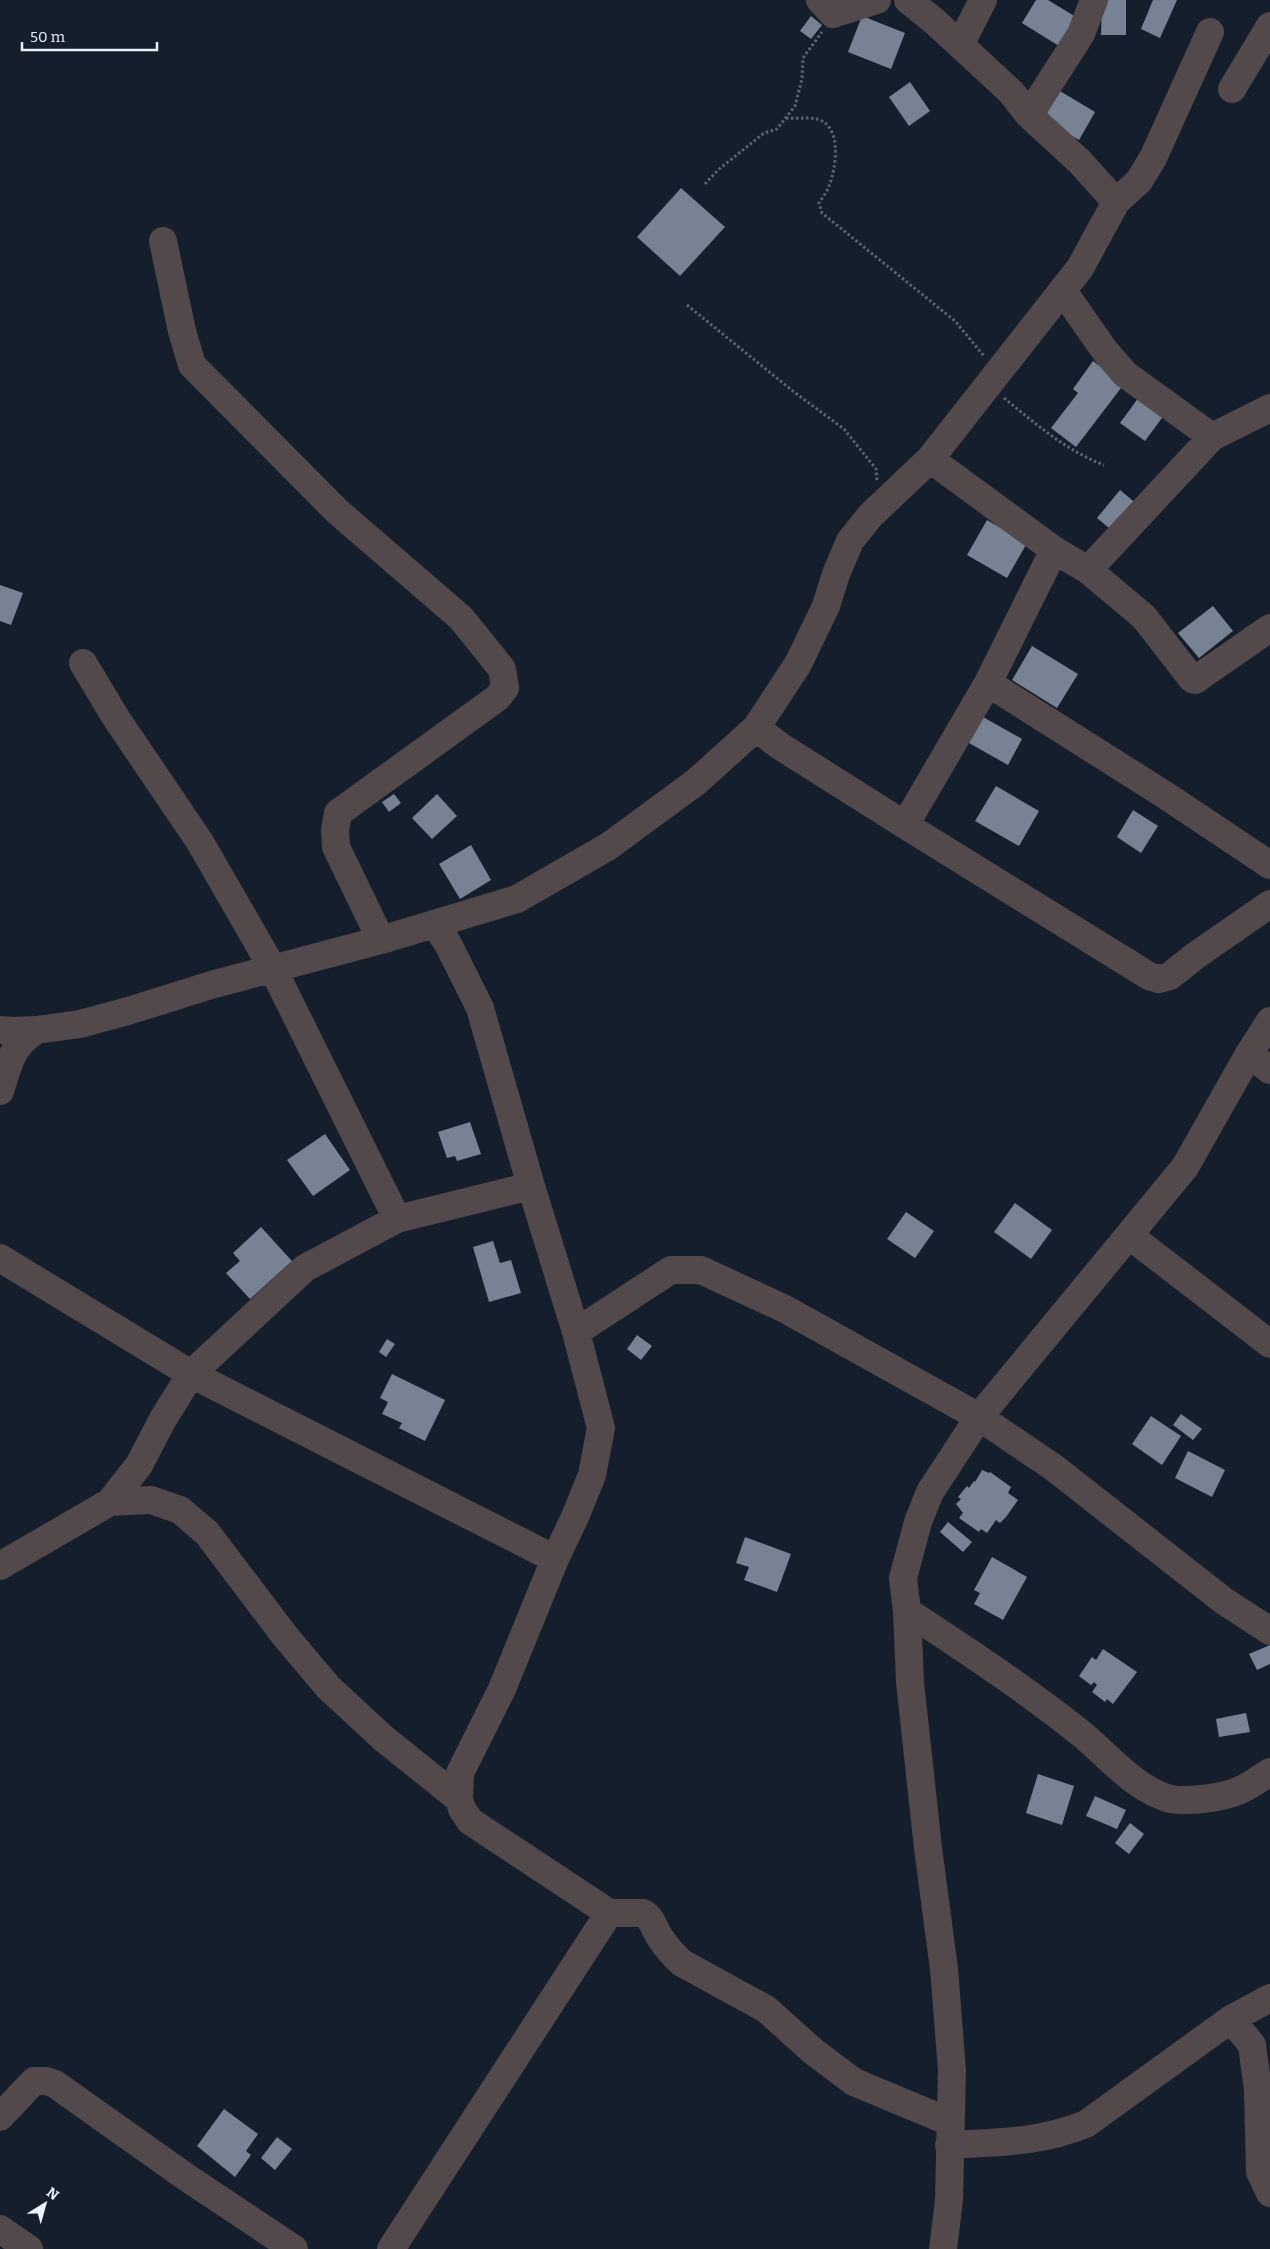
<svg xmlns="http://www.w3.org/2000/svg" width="1270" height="2249" font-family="Bitter,serif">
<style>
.building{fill:#778394}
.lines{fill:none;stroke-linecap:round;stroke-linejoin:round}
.path{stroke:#5b6470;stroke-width:3;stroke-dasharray:2.5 2.5;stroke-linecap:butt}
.minor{stroke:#53494a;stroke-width:28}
</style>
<rect width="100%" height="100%" fill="#151e2c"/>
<path class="building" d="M1036,0H1048L1076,17L1059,46L1022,23Z
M1102,0H1126V35H1101Z
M1153,0H1177L1160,38L1141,29Z
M811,16L822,25L811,39L800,31Z
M862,16L905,33L891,69L848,52Z
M910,82L930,111L909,126L889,97Z
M1060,91L1095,112L1079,140L1043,120Z
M681,188L725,227L680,276L637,237Z
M1093,361L1124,384L1076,447L1051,428L1078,393L1073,389Z
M1142,393L1167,411L1145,441L1120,423Z
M1120,490L1138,505L1115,533L1097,518Z
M987,520L1027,543L1007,578L967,555Z
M0,585L23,593L11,625L0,621Z
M1213,606L1233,631L1199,658L1178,633Z
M1032,646L1078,674L1057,708L1012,680Z
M983,717L1022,739L1008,765L969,743Z
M996,786L1039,811L1019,846L975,821Z
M394,794L401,803L389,812L382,802Z
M437,794L457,816L432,839L412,818Z
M1133,810L1158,826L1141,853L1117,837Z
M471,845L491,880L460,899L439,864Z
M470,1122L481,1154L457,1161L455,1156L447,1158L438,1132Z
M325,1134L350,1170L313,1196L287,1160Z
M1015,1203L1052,1230L1031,1259L994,1232Z
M906,1212L934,1231L915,1258L887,1239Z
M261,1227L292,1261L250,1299L226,1273L240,1261L233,1253Z
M493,1241L500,1263L511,1260L521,1293L489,1302L473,1247Z
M637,1335L652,1346L641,1360L627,1349Z
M387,1339L395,1344L386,1357L379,1352Z
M392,1374L445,1400L425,1441L399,1428L402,1423L382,1414L388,1402L380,1398Z
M1181,1414L1202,1429L1193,1440L1173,1425Z
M1151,1416L1181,1436L1162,1465L1132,1444Z
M1188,1451L1225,1470L1212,1497L1175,1478Z
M982,1470L989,1473L990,1472L1011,1487L1008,1493L1018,1500L1006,1517L1000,1523L996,1520L987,1533L981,1529L979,1532L959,1518L963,1513L956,1504L961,1499L958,1497L967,1486L969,1488L974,1481L975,1482Z
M948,1522L972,1542L963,1552L940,1532Z
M745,1537L791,1554L777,1592L744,1580L749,1567L736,1563Z
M992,1557L1027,1577L1003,1620L974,1604L980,1593L974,1590Z
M1270,1645V1664L1257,1670L1249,1654Z
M1103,1649L1137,1672L1113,1704L1107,1699L1105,1702L1092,1692L1097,1685L1094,1682L1091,1685L1079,1676L1092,1657L1096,1660Z
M1246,1713L1250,1732L1219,1737L1216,1719Z
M1038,1774L1074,1786L1062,1825L1026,1813Z
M1095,1796L1126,1810L1117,1829L1086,1816Z
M1130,1823L1144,1834L1129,1854L1115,1843Z
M224,2109L258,2134L246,2151L251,2155L235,2177L197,2146Z
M277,2137L292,2149L275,2170L261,2158Z"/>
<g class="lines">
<path class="path" d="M786,118C795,119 808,117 817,119C843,126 836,168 829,186C827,192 822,198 819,203L822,213L955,321L984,356
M705,184L718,170L764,133L777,129L795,106L802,79L803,58L822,32
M687,305L794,392L844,429L876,469L877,480
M1004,398C1036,424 1065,450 1104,465"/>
<path class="minor" d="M820,0L833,14L877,0
M908,0L933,20L1011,92L1029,115L1080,162L1116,202
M960,45L983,0
M1232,89L1270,26
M1029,115L1081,34L1094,0
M163,241L182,331L192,365L338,512L461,618L502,669L505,688L497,698L338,813L335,830L336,847L381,940
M1063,291L1105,351L1125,374L1212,437L1270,408
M930,459L1054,550L1088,570L1144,617L1192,679L1195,680L1270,628
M1088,570L1212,437
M83,663L116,718L200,842L273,969L397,1219
M988,683L1165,795L1270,865
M756,728L780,746L905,825L1149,976L1159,979L1170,976L1195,956L1270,904
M905,825L988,683L1054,550
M435,924L448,944L480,1008L531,1186L576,1332L601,1428L592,1475L575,1517L555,1559L502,1689L460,1773L459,1799L462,1809L470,1821L609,1913H643C653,1918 654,1930 661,1939C667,1948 673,1955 682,1963L766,2009L814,2052L854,2082L950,2122
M0,1030L14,1031L37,1030L80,1024L128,1011L211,985L381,940L517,899L609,846L696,782L756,728L798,664L826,606L836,574L850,541L870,516L930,459L1080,268L1116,202L1139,181L1153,158L1210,32
M1249,1054L1270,1070
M0,1091C9,1064 11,1045 37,1030
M1130,1236L1270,1344
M0,1258L191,1374L555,1559
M576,1332L671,1270H701L785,1309L979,1417L1053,1467L1224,1601L1270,1631
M110,1502L151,1500L180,1510L207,1533L285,1636L328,1687L383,1738L459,1799
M0,1566L110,1502L139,1465L163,1419L191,1374L305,1268L397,1219L531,1186
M907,1611C966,1650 1027,1690 1083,1735C1108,1756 1137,1791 1171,1799C1188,1802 1221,1798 1238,1791C1249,1787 1260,1778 1270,1772
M1231,2019L1252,2045L1258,2090L1260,2172L1270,2193
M0,2117L34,2081H46L55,2084L186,2177L294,2249
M949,2145C1000,2142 1038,2143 1086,2124L1231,2019L1270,1998
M0,2229L29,2249
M391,2249L609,1913
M943,2249L949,2200L952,2070L944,1969L928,1848L910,1682L907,1611L903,1578L918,1522L930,1492L979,1417L1185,1167L1249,1054L1270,1021"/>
</g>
<g transform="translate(45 2204) rotate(37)" stroke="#151e2c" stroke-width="4" paint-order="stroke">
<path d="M0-4L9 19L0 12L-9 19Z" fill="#ebf2fc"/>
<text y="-8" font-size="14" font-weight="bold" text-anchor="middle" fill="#ebf2fc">N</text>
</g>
<path d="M22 42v8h135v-8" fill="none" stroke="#ebf2fc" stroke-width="2.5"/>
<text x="30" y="42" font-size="15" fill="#ebf2fc" stroke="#151e2c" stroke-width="4" paint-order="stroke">50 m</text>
</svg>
